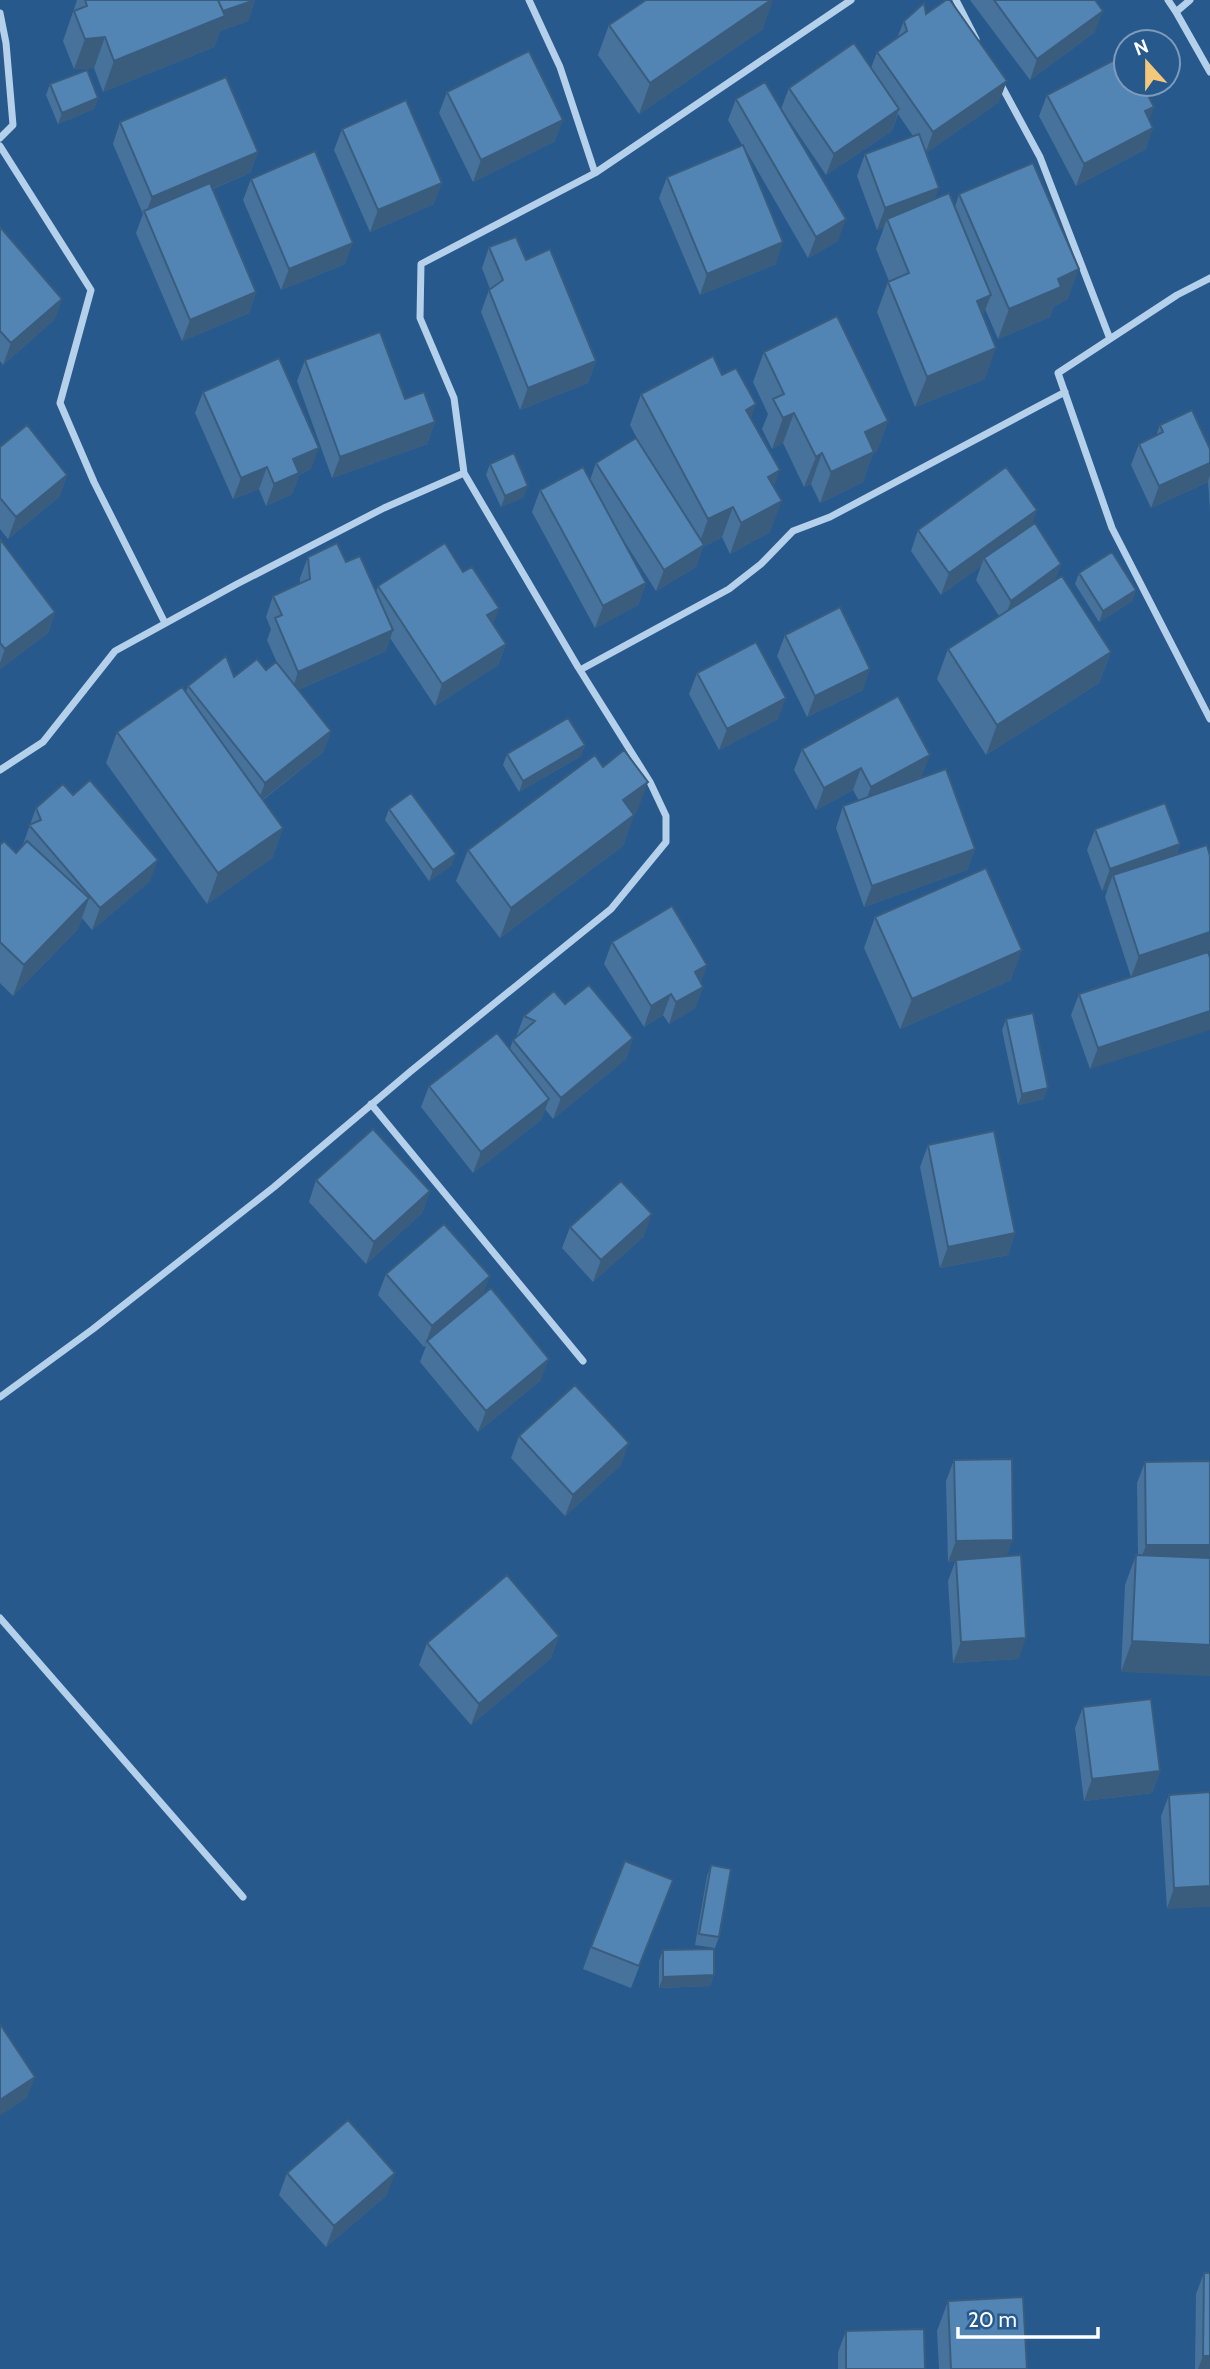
<svg xmlns="http://www.w3.org/2000/svg" width="1210" height="2369" font-family="Cabin,sans-serif">
<style>
.lines{fill:none;stroke-linecap:round;stroke-linejoin:round}
.street{stroke:#b5d0ea;stroke-width:7}
.wall{fill:#47729b}
.shaded-wall{fill:#3a5d7e}
.building{fill:#5385b4;stroke:#3a5d7e;stroke-width:2}
</style>
<rect width="100%" height="100%" fill="#27598c"/>
<g class="lines">
<path class="street" d="M956,0L976,39
M1168,0L1176,12
M1190,0L1176,12L1210,72
M0,13L6,43L13,125L0,138
M1000,83L1040,157L1110,339
M0,146L91,290L60,403L94,482L165,623
M595,173L851,0
M1210,278L1177,295L1058,373L1112,528L1210,719
M464,473L454,398L420,318L421,264L595,173L560,67L529,0
M580,670L729,589L761,564L793,531L830,517L1065,392
M0,770L43,742L115,651L237,584L384,508L464,473L578,667L650,782L666,816V842L611,909L411,1071L274,1187L93,1329L0,1397
M371,1104L583,1361
M0,1618L243,1897"/>
</g>
<path class="wall" d="M77,0H255L248,21L220,31L214,47L103,92L94,68L74,69L63,41Z
M970,0H1095V32L1030,80Z
M926,14L999,102L926,153L935,199L955,207L959,194L1068,299L1054,306L1050,317L998,339L985,309L983,315L985,379L915,407L877,312L888,282L889,281L876,249L884,227L877,230L857,176L865,154L913,136L898,114L892,131L826,175L782,110L838,241L808,258L744,147L776,264L700,295L659,198L667,177L742,145L728,120L736,99L781,109L789,88L871,68L877,52L897,38L904,21Z
M609,25L763,29L639,114L598,55Z
M1125,78L1149,119L1146,149L1076,186L1039,116L1047,95Z
M50,84L98,98L94,109L58,124L46,95Z
M447,92L555,141L473,182L439,113Z
M120,122L258,152L250,173L213,189L256,292L249,313L182,341L136,233L143,214L113,144Z
M342,129L434,204L370,232L334,150Z
M251,179L345,264L281,290L243,200Z
M0,227L62,299L54,320L3,365L0,361Z
M489,247L526,260L596,361L588,383L520,410L481,312L489,290L490,289L482,268Z
M764,352L888,421L877,451L873,453L863,482L820,503L811,484L804,487L783,443L772,449L762,429L768,414L753,382Z
M305,360L405,399L435,422L427,444L332,478L297,381Z
M722,375L751,418L774,487L770,532L730,554L722,537L703,547L696,567L656,591L615,527L646,583L638,605L595,628L532,512L540,490L590,480L596,463L641,446L630,425L641,394Z
M203,392L311,469L299,475L292,494L266,506L259,489L233,499L195,413Z
M1160,425L1210,449V511L1208,481V482L1151,508L1131,465L1139,444L1156,436Z
M0,447L67,475L59,497L8,539L0,529Z
M490,464L524,497L501,507L486,475Z
M1032,525L1061,564L1055,580L1111,652L1099,683L986,755L937,679L948,649L999,616L976,580L981,566L941,595L911,551L918,530Z
M0,539L55,612L48,633L0,669Z
M308,557L346,562L376,592L378,586L463,572L499,608L493,623L506,644L498,665L435,706L390,638L386,651L298,690L331,731L323,752L263,800L283,828L272,858L207,904L106,763L117,732L186,692L188,686L266,670L278,665L267,640L271,629L266,617L273,596L300,584V578Z
M1079,573L1136,590L1132,601L1099,622L1075,584Z
M785,635L863,690L807,717L777,656Z
M697,673L778,719L719,750L689,694Z
M585,745L581,756L519,792L503,765L507,754Z
M802,749L922,776L916,780L975,849L967,870L864,907L836,828L843,806L859,801L853,790L816,810L794,770Z
M603,767L637,812L634,814L623,846L500,938L456,881L468,850Z
M36,808L150,881L92,930L82,918L78,929L13,996L0,983V845L16,853L22,847Z
M389,809L452,865L429,881L385,820Z
M1095,829L1180,844L1176,855L1208,952L1090,1069L1071,1015L1079,994L1131,977L1105,897L1108,888L1102,891L1087,850Z
M875,917L1011,980L900,1029L864,948Z
M612,942L703,987L695,1008L669,1024L663,1015L644,1027L604,964Z
M565,1004L633,1038L626,1059L553,1119L545,1109L541,1120L473,1173L421,1107L429,1086L510,1049L513,1040L516,1037L524,1016Z
M1006,1019L1044,1099L1018,1105L1002,1030Z
M928,1145L1015,1233L1008,1255L940,1268L920,1167Z
M316,1180L430,1191L422,1213L366,1264L309,1202Z
M570,1227L644,1236L593,1282L562,1248Z
M386,1274L483,1294L541,1380L478,1432L420,1362L426,1346L424,1347L378,1295Z
M519,1436L621,1465L565,1516L511,1458Z
M954,1460L1007,1556L1019,1659L953,1663L948,1581L955,1562H948L946,1481Z
M1210,1461L1121,1672L1125,1585L1136,1555H1138L1137,1483L1145,1462Z
M559,1636L551,1658L471,1725L419,1665L427,1643Z
M1083,1707L1160,1771L1152,1793L1084,1801L1075,1728Z
M1210,1792L1167,1909L1161,1816L1169,1795Z
M711,1865L719,1937L715,1948L695,1945L707,1876Z
M673,1880L631,1988L583,1969L591,1947Z
M663,1950L714,1975L710,1986L659,1988V1961Z
M287,2173L387,2195L326,2247L279,2195Z
M1204,2273L1210,2369H1195L1196,2294Z
M948,2301L1027,2369H939L937,2331Z
M846,2331L925,2369H838V2352Z"/>
<path class="shaded-wall" d="M255,0L248,21L220,31L214,47L103,92L114,61L220,12Z
M771,0H773L763,29L639,114L650,83Z
M1103,11L1095,32L1030,80L1037,59Z
M105,37L94,68L74,69L85,39Z
M1007,81L999,102L925,154L933,132Z
M98,98L94,109L58,124L62,113Z
M1154,107L1146,128L1145,111Z
M899,109L892,131L826,175L834,154Z
M563,120L555,141L473,182L481,160Z
M1153,128L1146,149L1076,186L1084,164Z
M258,152L250,173L146,217L145,215L152,197Z
M442,183L434,204L370,232L378,210Z
M939,188L931,210L887,219L884,227L877,230L885,208Z
M846,219L838,241L808,258L816,237Z
M783,242L776,264L700,295L707,274Z
M353,243L345,264L281,290L289,269Z
M1079,269L1068,299L1054,306L1050,317L998,339L1009,309L1058,279Z
M256,292L249,313L182,341L190,320Z
M991,295L979,325L977,301Z
M62,299L54,320L3,365L11,343Z
M996,348L985,379L915,407L927,377Z
M596,361L588,383L520,410L528,388Z
M756,404L745,435L746,410Z
M794,413L783,443L772,449L783,418Z
M888,421L877,451L873,453L863,482L820,503L831,472L865,432Z
M435,422L427,444L332,478L340,457Z
M319,448L311,469L299,475L292,494L266,506L274,484L293,459Z
M822,453L811,484L804,487L816,457Z
M1210,463V475L1208,482L1151,508L1159,486Z
M267,467L259,489L233,499L241,478Z
M780,470L769,501L768,477Z
M67,475L59,497L8,539L16,517Z
M528,486L524,497L501,507L505,496Z
M782,501L770,532L730,554L741,523Z
M733,507L722,537L703,547L696,567L656,591L664,570L697,550L708,519Z
M1037,510L1030,531L984,558L981,566L941,595L949,573Z
M1061,564L1053,586L1003,622L1011,601Z
M646,583L638,605L595,628L603,606Z
M1136,590L1132,601L1099,622L1103,611Z
M499,608L491,629L487,615Z
M55,612L48,633L0,669V663L5,649Z
M393,630L386,651L291,693L298,672Z
M506,644L498,665L435,706L442,684Z
M1111,652L1099,683L986,755L997,725Z
M870,669L863,690L807,717L815,696Z
M786,698L778,719L719,750L727,729Z
M331,731L323,752L257,804L265,783Z
M585,745L581,756L519,792L523,781Z
M930,755L922,776L863,808L871,787Z
M861,768L853,790L816,810L824,788Z
M648,782L637,812L612,830L623,800Z
M634,815L623,846L500,938L511,908Z
M283,828L272,858L207,904L218,873Z
M1180,844L1172,865L1113,875L1108,888L1102,891L1110,869Z
M975,849L967,870L864,907L872,886Z
M456,854L452,865L429,881L433,870Z
M158,860L150,881L92,930L100,908Z
M89,898L78,929L13,996L24,965Z
M1210,932V951L1131,977L1139,956Z
M1022,950L1011,980L900,1029L912,999Z
M707,965L700,986L695,972Z
M703,987L695,1008L669,1024L676,1002Z
M671,994L663,1015L644,1027L651,1006Z
M1210,1011V1030L1090,1069L1098,1048Z
M633,1038L626,1059L553,1119L561,1098Z
M1048,1088L1044,1099L1018,1105L1022,1094Z
M549,1099L541,1120L473,1173L481,1152Z
M430,1191L422,1213L366,1264L374,1242Z
M652,1214L644,1236L593,1282L601,1260Z
M1015,1233L1008,1255L940,1268L948,1247Z
M490,1276L482,1298L427,1341L424,1347L432,1326Z
M549,1359L541,1380L478,1432L486,1411Z
M629,1443L621,1465L565,1516L573,1495Z
M1013,1540L1005,1561L956,1560L955,1562H948L956,1541Z
M1146,1545H1210V1566L1138,1567Z
M559,1636L551,1658L471,1725L479,1704Z
M1026,1638L1019,1659L953,1663L961,1642Z
M1132,1641L1210,1645V1676L1121,1672Z
M1160,1771L1152,1793L1084,1801L1092,1779Z
M1210,1886V1907L1167,1909L1174,1888Z
M714,1975L710,1986L659,1988L663,1977Z
M35,2077L27,2098L0,2116V2100Z
M395,2173L387,2195L326,2247L334,2226Z
M1203,2356H1210V2369H1198Z"/>
<path class="building" d="M85,0H218L225,16L114,61L105,37L85,39L74,11L87,6Z
M218,0H255L223,11Z
M646,0H771L650,83L609,25Z
M946,0H950L1007,81L933,132L877,52L907,31L904,21L924,3L926,14Z
M994,0H1095L1103,11L1037,59Z
M854,43L899,109L834,154L789,88Z
M529,51L563,120L481,160L447,92Z
M1116,59L1126,78V84H1142L1154,107L1145,111L1153,128L1084,164L1047,95Z
M87,70L98,98L62,113L50,84Z
M226,77L258,152L152,197L120,122Z
M765,82L846,219L816,237L736,99Z
M406,100L442,183L378,210L342,129Z
M919,134L939,188L885,208L865,154Z
M743,145L783,242L707,274L667,177Z
M315,151L353,243L289,269L251,179Z
M1033,163L1079,269L1058,279L1061,287L1009,309L959,194Z
M210,183L256,292L190,320L144,211Z
M949,193L991,295L977,301L996,348L927,377L888,282L909,273L887,219Z
M0,227L62,299L11,343L0,331Z
M516,237L526,260L550,249L596,361L528,388L489,290L503,280L489,247Z
M837,316L888,421L865,432L874,452L831,472L822,453L816,457L794,413L783,418L773,399L784,394L764,352Z
M380,332L405,399L424,392L435,422L340,457L305,360Z
M713,356L722,375L736,368L756,404L746,410L780,470L768,477L782,501L741,523L733,507L708,519L641,394Z
M279,358L319,448L293,459L299,473L274,484L267,467L241,478L203,392Z
M1192,410L1210,449V463L1159,486L1139,444L1163,432L1160,425Z
M27,425L67,475L16,517L0,498V447Z
M636,438L704,545L664,570L596,463Z
M514,453L528,486L505,496L490,464Z
M583,467L646,583L603,606L540,490Z
M1006,467L1037,510L949,573L918,530Z
M1035,523L1061,564L1011,601L984,558Z
M0,539L55,612L5,649L0,643Z
M337,543L346,562L360,556L393,630L298,672L275,618L282,615L273,596L310,579L308,557Z
M445,543L463,572L472,567L499,608L487,615L506,644L442,684L378,586Z
M1112,552L1136,590L1103,611L1079,573Z
M1062,576L1111,652L997,725L948,649Z
M840,607L870,669L815,696L785,635Z
M756,642L786,698L727,729L697,673Z
M226,656L234,677L257,659L266,670L276,662L331,731L265,783L188,686Z
M182,687L283,828L218,873L117,732Z
M898,696L930,755L871,787L861,768L824,788L802,749Z
M568,718L585,745L523,781L507,754Z
M624,750L648,782L623,800L634,815L511,908L468,850L595,755L603,767Z
M946,769L975,849L872,886L843,806Z
M90,780L158,860L100,908L29,825L41,820L36,808L63,784L73,795Z
M411,793L456,854L433,870L389,809Z
M1165,803L1180,844L1110,869L1095,829Z
M4,841L16,853L27,841L89,898L24,965L0,942V845Z
M1207,845L1210,856V932L1139,956L1113,875Z
M986,868L1022,950L912,999L875,917Z
M672,906L707,965L695,972L703,987L676,1002L671,994L651,1006L612,942Z
M1208,952L1210,958V1011L1098,1048L1079,994Z
M589,985L633,1038L561,1098L513,1040L535,1021L524,1016L554,991L565,1004Z
M1033,1013L1048,1088L1022,1094L1006,1019Z
M497,1033L549,1099L481,1152L429,1086Z
M373,1129L430,1191L374,1242L316,1180Z
M994,1131L1015,1233L948,1247L928,1145Z
M621,1181L652,1214L601,1260L570,1227Z
M444,1224L490,1276L432,1326L386,1274Z
M491,1288L549,1359L486,1411L427,1341Z
M575,1385L629,1443L573,1495L519,1436Z
M1012,1459L1013,1540L956,1541L954,1460Z
M1210,1461V1545H1146L1145,1462Z
M1021,1555L1026,1638L961,1642L956,1560Z
M1136,1555L1210,1558V1645L1132,1641Z
M507,1575L559,1636L479,1704L427,1643Z
M1151,1699L1160,1771L1092,1779L1083,1707Z
M1210,1792V1886L1174,1888L1169,1795Z
M625,1861L673,1880L639,1966L591,1947Z
M711,1865L731,1869L719,1937L699,1934Z
M714,1949V1975L663,1977V1950Z
M0,2024L35,2077L0,2100Z
M348,2120L395,2173L334,2226L287,2173Z
M1204,2273H1210V2356H1203Z
M1023,2297L1027,2369H951L948,2301Z
M924,2329L925,2369H846V2331Z"/>
<g transform="translate(1147 63) rotate(339)"><circle r="33" fill="#27598c" stroke="#7d9bba" stroke-width="2"/>
<path d="M0-5L12 26L0 18L-12 26Z" fill="#f3c87a"/>
<text y="-10" font-size="19" font-weight="bold" text-anchor="middle" fill="#ffffff">N</text>
</g>
<path d="M958 2327v10h140v-10" fill="none" stroke="#ffffff" stroke-width="3.5"/>
<text x="968" y="2327" font-size="21" fill="#ffffff" stroke="#27598c" stroke-width="5" paint-order="stroke">20 m</text>
</svg>
